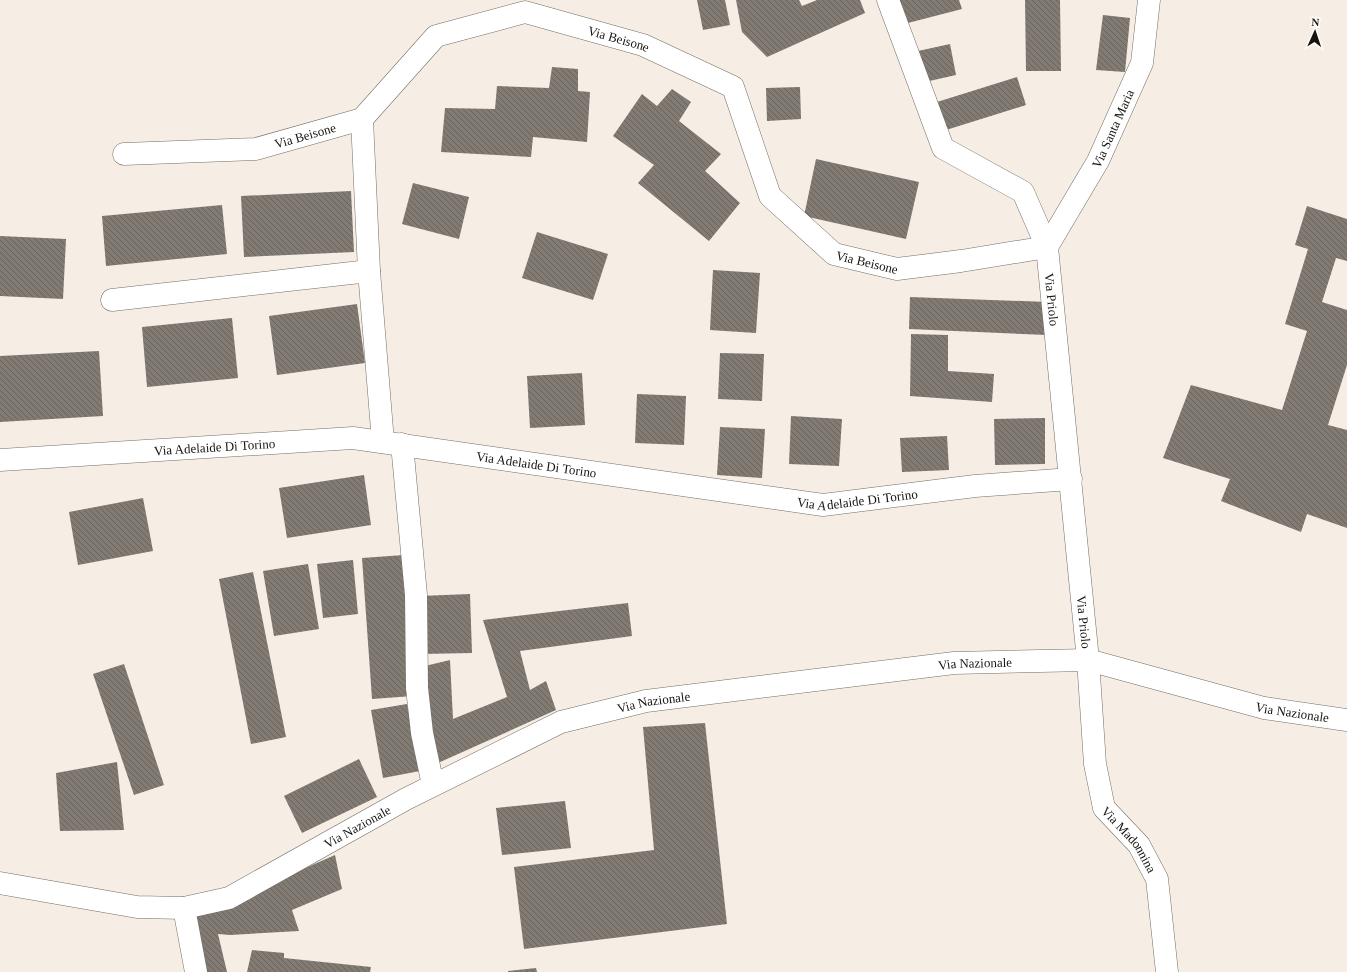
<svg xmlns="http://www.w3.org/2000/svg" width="1347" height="972" font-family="'Times New Roman',serif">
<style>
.building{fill:url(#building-back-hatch)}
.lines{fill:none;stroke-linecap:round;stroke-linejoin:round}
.minor-casing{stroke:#746d65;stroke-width:23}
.minor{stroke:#fff;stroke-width:22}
.labels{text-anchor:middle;stroke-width:3;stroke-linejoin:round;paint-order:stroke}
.street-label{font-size:13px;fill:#161411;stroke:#fffcf8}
</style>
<defs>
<pattern id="building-back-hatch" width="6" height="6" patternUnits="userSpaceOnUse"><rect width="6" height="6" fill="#827b73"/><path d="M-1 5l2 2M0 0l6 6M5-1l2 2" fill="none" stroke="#69645d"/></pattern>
</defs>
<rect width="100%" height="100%" fill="#f6eee5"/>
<path class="building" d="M697,0H725L730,25L703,30Z
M736,0H799L802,6L817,0H860L865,13L767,57L742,32Z
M898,0H959L962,9L904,24Z
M1025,0H1060L1061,71H1026Z
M1103,15L1130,18L1125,72L1096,70Z
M950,44L956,75L925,82L918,51Z
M552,67L578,69V91L590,92L587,142L533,137L531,157L441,152L445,108L495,109L497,86L549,88Z
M1017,77L1026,105L946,130L937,102Z
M800,87L801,119L767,121L766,88Z
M672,89L691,102L679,121L721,154L705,171L740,203L709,241L638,183L654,165L613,136L642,94L657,106Z
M816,159L919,182L906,239L804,216Z
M413,183L469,197L459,239L402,224Z
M351,191L354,252L244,257L241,196Z
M222,205L227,254L106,266L102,216Z
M1307,206L1347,219V261L1336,258L1322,302L1347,310V365L1328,425L1347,430V528L1307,514L1301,532L1221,501L1230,479L1163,458L1191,385L1282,410L1307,331L1285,324L1308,249L1295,245Z
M537,232L608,254L593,300L522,278Z
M0,236L66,239L63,299L0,296Z
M713,270L760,273L756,333L710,330Z
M910,297L1048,302L1047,335L909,329Z
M357,304L365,363L277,375L269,316Z
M232,318L238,378L147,387L142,327Z
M911,334L948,335V371L994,374L992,402L910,396Z
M99,351L103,416L0,422V356Z
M720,353L764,354L762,401L718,399Z
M582,373L585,425L530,428L527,376Z
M637,394L686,396L684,445L635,443Z
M791,416L842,419L839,466L789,464Z
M1045,418V464L995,465L994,419Z
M720,427L765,429L762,478L717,475Z
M947,436L949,470L902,472L900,438Z
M364,475L371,525L287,538L279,488Z
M143,498L153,551L78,565L69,512Z
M404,555L413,696L372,699L362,558Z
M353,560L358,614L323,618L317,564Z
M308,564L319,629L274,636L263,571Z
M253,572L286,737L251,744L219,579Z
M470,594L472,653L422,654L420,596Z
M628,603L632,636L520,651L530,690L546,681L556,710L438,763L423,699L425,666L450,660L453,719L507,697L483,620Z
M124,664L164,785L134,795L93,674Z
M407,704L420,771L383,778L371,710Z
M705,723L727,924L524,949L514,867L654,850L643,727Z
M359,759L377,797L302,833L284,796Z
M117,762L124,830L60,831L56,773Z
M565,801L571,848L502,855L496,808Z
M335,855L342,889L292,910L299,931L230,935L218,934L227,972H201L191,918Z
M252,950L284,953V958L371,967L370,972H247Z
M536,968L537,972H508V971Z"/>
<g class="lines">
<defs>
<g id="minor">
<path id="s1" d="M888,0L943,148L1023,192L1047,247L1088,660L1095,764L1104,808L1139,845L1157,879L1167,972"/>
<path d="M362,119L369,271"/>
<path id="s2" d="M124,154L256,149L362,119L436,36L525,12L643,45L733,87L770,196L834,254L897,269L961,261L1047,247L1098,161L1142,63L1149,0"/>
<path d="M112,300L369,271L383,442"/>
<path d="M402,444L416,595L417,688L422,733L433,785"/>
<path id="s3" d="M0,460L353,438L823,505L975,486L1071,479"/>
<path id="s4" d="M0,883L137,907L184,908L229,898L406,799L561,722L646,701L954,663L1088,660L1264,708L1347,720"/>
<path d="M184,908L196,972"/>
</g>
</defs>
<use href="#minor" class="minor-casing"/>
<use href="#minor" class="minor"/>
</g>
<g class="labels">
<g class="street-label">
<text dy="5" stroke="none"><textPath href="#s2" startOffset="543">Via Beisone</textPath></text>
<text dy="5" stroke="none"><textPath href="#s2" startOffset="1221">Via Santa Maria</textPath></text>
<text dy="5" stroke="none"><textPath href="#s2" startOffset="183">Via Beisone</textPath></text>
<text dy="5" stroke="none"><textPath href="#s2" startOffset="903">Via Beisone</textPath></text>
<text dy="5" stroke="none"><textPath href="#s1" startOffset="362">Via Priolo</textPath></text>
<text dy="5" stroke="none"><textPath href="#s3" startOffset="215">Via Adelaide Di Torino</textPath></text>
<text dy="5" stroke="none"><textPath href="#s3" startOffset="539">Via Adelaide Di Torino</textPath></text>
<text dy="5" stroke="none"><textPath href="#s3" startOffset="863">Via Adelaide Di Torino</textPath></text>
<text dy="5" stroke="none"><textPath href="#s1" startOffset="686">Via Priolo</textPath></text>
<text dy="5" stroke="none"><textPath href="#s4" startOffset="1027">Via Nazionale</textPath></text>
<text dy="5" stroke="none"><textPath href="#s4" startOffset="703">Via Nazionale</textPath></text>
<text dy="5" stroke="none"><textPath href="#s4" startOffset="1351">Via Nazionale</textPath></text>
<text dy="5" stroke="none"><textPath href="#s4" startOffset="379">Via Nazionale</textPath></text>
<text dy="5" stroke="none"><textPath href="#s1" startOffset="914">Via Madonnina</textPath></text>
</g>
</g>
<g transform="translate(1315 32) rotate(3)" stroke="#fffcf8" stroke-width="3" paint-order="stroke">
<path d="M0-3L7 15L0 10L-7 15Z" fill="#161411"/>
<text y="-6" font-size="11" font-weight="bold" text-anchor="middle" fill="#161411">N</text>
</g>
</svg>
